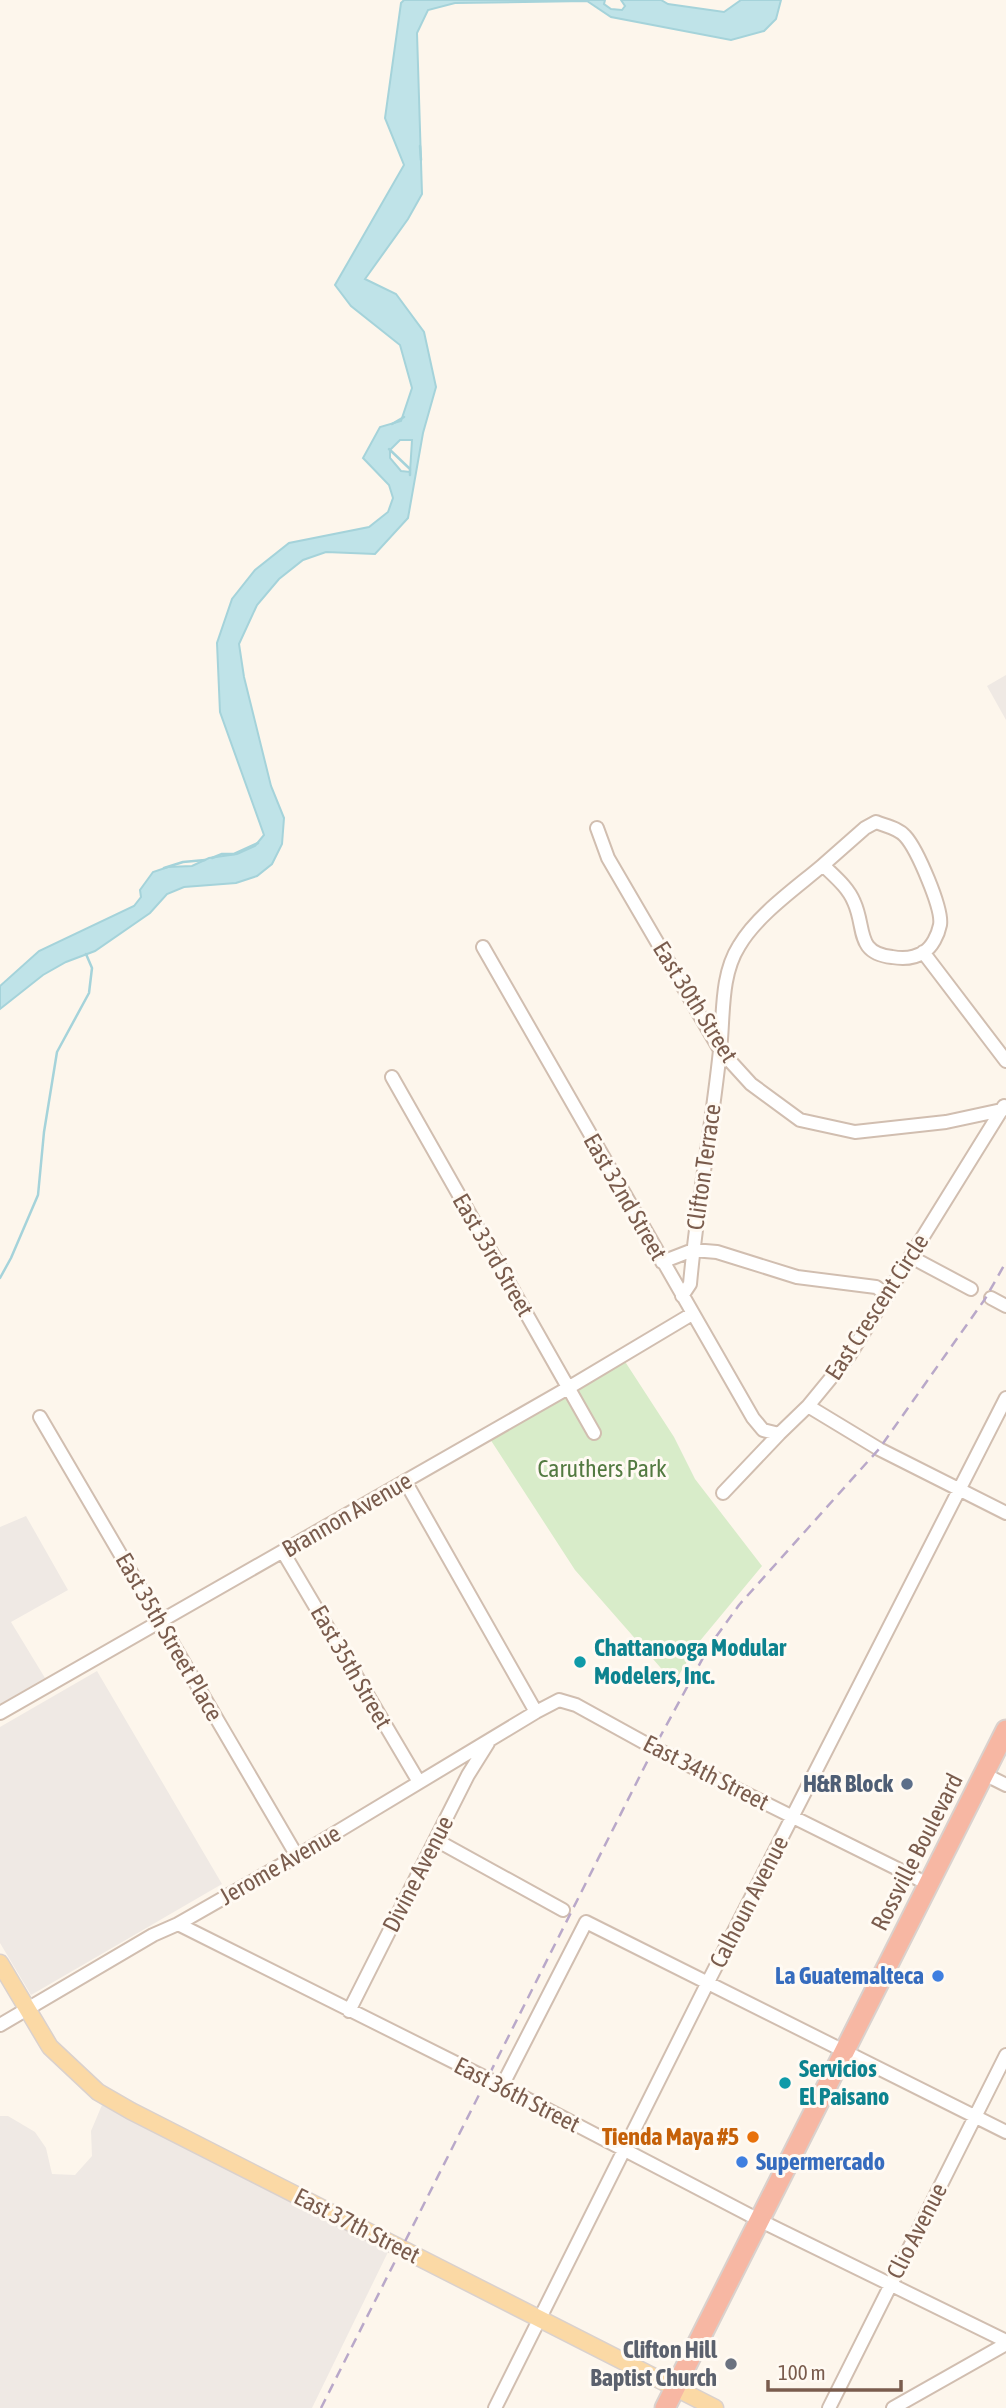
<svg xmlns="http://www.w3.org/2000/svg" width="1006" height="2408" font-family="'Asap Condensed',sans-serif">
<style>
.industrial{fill:#efe9e4}
.green{fill:#d8ecc9}
.water{fill:#bfe3e8;stroke:#a5d3da;stroke-width:2;fill-rule:evenodd}
.lines{fill:none;stroke-linecap:round;stroke-linejoin:round}
.stream{stroke:#a5d3da;stroke-width:2.5}
.minor-casing{stroke:#d1beb0;stroke-width:16}
.major-casing{stroke:#dad1cd;stroke-width:19}
.highway-casing{stroke:#dad1cd;stroke-width:23}
.minor{stroke:#fff;stroke-width:12}
.major{stroke:#fbd9a5;stroke-width:16}
.highway{stroke:#f7b7a3;stroke-width:19}
.rail{stroke:#b9a8c9;stroke-width:2.5;stroke-dasharray:10 7;stroke-linecap:butt}
.culture-dot{fill:#0f9aa8;stroke:#fffaf3;stroke-width:2.5}
.service-dot{fill:#5c6f8a;stroke:#fffaf3;stroke-width:2.5}
.shop-dot{fill:#3f7fe0;stroke:#fffaf3;stroke-width:2.5}
.food-dot{fill:#e8710a;stroke:#fffaf3;stroke-width:2.5}
.worship-dot{fill:#6b7280;stroke:#fffaf3;stroke-width:2.5}
.labels{text-anchor:middle;stroke-width:6;stroke-linejoin:round;paint-order:stroke}
.street-label{font-size:24px;fill:#7a5c4d;stroke:#fffaf3}
.park-label{font-size:24px;fill:#537a41;stroke:#fffaf3}
.culture-label{font-size:24px;font-weight:bold;fill:#0d838f;stroke:#fffaf3;text-anchor:start}
.service-label{font-size:24px;font-weight:bold;fill:#4e5e75;stroke:#fffaf3;text-anchor:end}
.shop-label{font-size:24px;font-weight:bold;fill:#366cbe;stroke:#fffaf3;text-anchor:end}
.food-label{font-size:24px;font-weight:bold;fill:#c56008;stroke:#fffaf3;text-anchor:end}
.worship-label{font-size:24px;font-weight:bold;fill:#5b616d;stroke:#fffaf3;text-anchor:end}
</style>
<rect width="100%" height="100%" fill="#fdf6ec"/>
<path class="industrial" d="M1006,675V720L987,686Z
M26,1516L68,1590L11,1622L45,1678L0,1704V1527Z
M97,1671L222,1884L31,1995L0,1943V1727Z
M102,2105L388,2252L312,2408H0V2116H8L35,2132L46,2148L52,2174L75,2175L92,2156L91,2131Z"/>
<path class="green" d="M624,1360L674,1437L695,1479L762,1566L699,1642L674,1683L575,1570L490,1439Z"/>
<path class="water" d="M404,0H605L604,4L611,9L622,10L625,6L621,0H661L668,4L724,12L741,0H781L776,19L764,31L731,40L611,17L587,1L455,3L428,10L417,33L422,194L408,219L365,279L396,294L424,332L436,387L423,433L408,518L375,554L326,552L303,560L279,579L257,605L239,644L244,677L271,786L284,818L282,844L272,864L257,876L236,883L184,887L167,894L150,913L95,951L66,962L43,975L0,1009V986L39,951L134,906L141,897L140,890L153,872L168,867L192,866L209,858L237,854L255,846L264,835L220,712L217,643L232,599L255,570L289,543L369,527L388,512L393,498L389,485L363,458L380,427L401,421L412,388L400,345L351,306L335,285L404,165L385,118L401,3ZM400,440H412L410,472L401,471L390,458V450Z"/>
<g class="lines">
<path class="stream" d="M420,146L421,160
M392,424L404,417
M389,449L410,469V475
M212,858L222,854H234L258,843
M164,868L183,862L205,860
M0,1278L11,1258L38,1195L44,1132L57,1052L89,993L92,968L86,954"/>
<defs>
<path id="minor" d="M876,822C886,826 898,828 905,836C917,849 943,909 940,925C938,935 932,947 924,952C915,958 903,959 892,957C855,953 866,928 854,902C848,887 834,876 823,865L865,828Z
M597,828L608,858L720,1050L751,1084L800,1120L855,1132L946,1122L1006,1109
M483,947L753,1418L763,1430L779,1434
M923,952L1006,1061
M392,1077L594,1433
M911,1257L971,1289
M662,1262L693,1250L717,1252L797,1277L876,1287L888,1295
M682,1296L690,1284C697,1205 712,1128 720,1050C724,1016 720,976 739,946C757,915 796,888 823,865
M991,1298L1006,1306
M808,1406L879,1449L1006,1513
M40,1417L297,1856
M405,1481L536,1712
M723,1493L779,1434L808,1406L849,1356L1004,1106
M283,1552L419,1782
M0,1713L568,1388L692,1314
M984,1774L1006,1785
M436,1840L563,1910
M178,1924L502,2086L759,2220L1006,2341
M349,2011L468,1775L488,1743
M0,2025L153,1935L178,1924L297,1856L536,1712L559,1700L576,1705L654,1748L928,1884
M502,2086L586,1922L1006,2132
M495,2408L708,1982L1006,1398
M829,2408L1006,2055
M893,2408L1006,2344"/>
<path id="major" d="M0,1963L50,2047L98,2092L131,2111L715,2408"/>
<path id="highway" d="M665,2408L1006,1730"/>
</defs>
<use href="#minor" class="minor-casing"/>
<use href="#major" class="major-casing"/>
<use href="#highway" class="highway-casing"/>
<use href="#minor" class="minor"/>
<use href="#major" class="major"/>
<use href="#highway" class="highway"/>
<path class="rail" d="M321,2408L654,1748L710,1645L739,1605L879,1449L985,1299L1006,1262"/>
</g>
<g class="culture-dot">
<circle cx="580" cy="1662" r="7"/>
<circle cx="785" cy="2083" r="7"/>
</g>
<circle class="service-dot" cx="907" cy="1784" r="7"/>
<g class="shop-dot">
<circle cx="938" cy="1976" r="7"/>
<circle cx="742" cy="2162" r="7"/>
</g>
<circle class="food-dot" cx="753" cy="2137" r="7"/>
<circle class="worship-dot" cx="731" cy="2364" r="7"/>
<g class="labels">
<g class="street-label">
<text transform="translate(695 1002) rotate(58)" y="8">East 30th Street</text>
<text transform="translate(704 1167) rotate(-82)" y="8">Clifton Terrace</text>
<text transform="translate(625 1197) rotate(60)" y="8">East 32nd Street</text>
<text transform="translate(493 1255) rotate(60)" y="8">East 33rd Street</text>
<text transform="translate(877 1307) rotate(-57)" y="8">East Crescent Circle</text>
<text transform="translate(347 1515) rotate(-30)" y="8">Brannon Avenue</text>
<text transform="translate(169 1637) rotate(60)" y="8">East 35th Street Place</text>
<text transform="translate(351 1667) rotate(60)" y="8">East 35th Street</text>
<text transform="translate(706 1773) rotate(27)" y="8">East 34th Street</text>
<text transform="translate(917 1852) rotate(-63)" y="8">Rossville Boulevard</text>
<text transform="translate(280 1865) rotate(-30)" y="8">Jerome Avenue</text>
<text transform="translate(418 1874) rotate(-63)" y="8">Divine Avenue</text>
<text transform="translate(749 1902) rotate(-63)" y="8">Calhoun Avenue</text>
<text transform="translate(517 2095) rotate(27)" y="8">East 36th Street</text>
<text transform="translate(357 2226) rotate(27)" y="8">East 37th Street</text>
<text transform="translate(917 2231) rotate(-63)" y="8">Clio Avenue</text>
</g>
<g class="park-label">
<text x="602" y="1477">Caruthers Park</text>
</g>
<g class="culture-label">
<text x="594" y="1656">Chattanooga Modular<tspan x="594" dy="28">Modelers, Inc.</tspan></text>
<text x="799" y="2077">Servicios<tspan x="799" dy="28">El Paisano</tspan></text>
</g>
<g class="service-label">
<text x="893" y="1792">H&amp;R Block</text>
</g>
<g class="shop-label">
<text x="924" y="1984">La Guatemalteca</text>
<text x="756" y="2170" text-anchor="start">Supermercado</text>
</g>
<g class="food-label">
<text x="739" y="2145">Tienda Maya #5</text>
</g>
<g class="worship-label">
<text x="717" y="2358">Clifton Hill<tspan x="717" dy="28">Baptist Church</tspan></text>
</g>
</g>
<path d="M768 2380v10h133v-10" fill="none" stroke="#7a5c4d" stroke-width="3.5"/>
<text x="778" y="2380" font-size="21" fill="#7a5c4d" stroke="#fffaf3" stroke-width="5" paint-order="stroke">100 m</text>
</svg>
